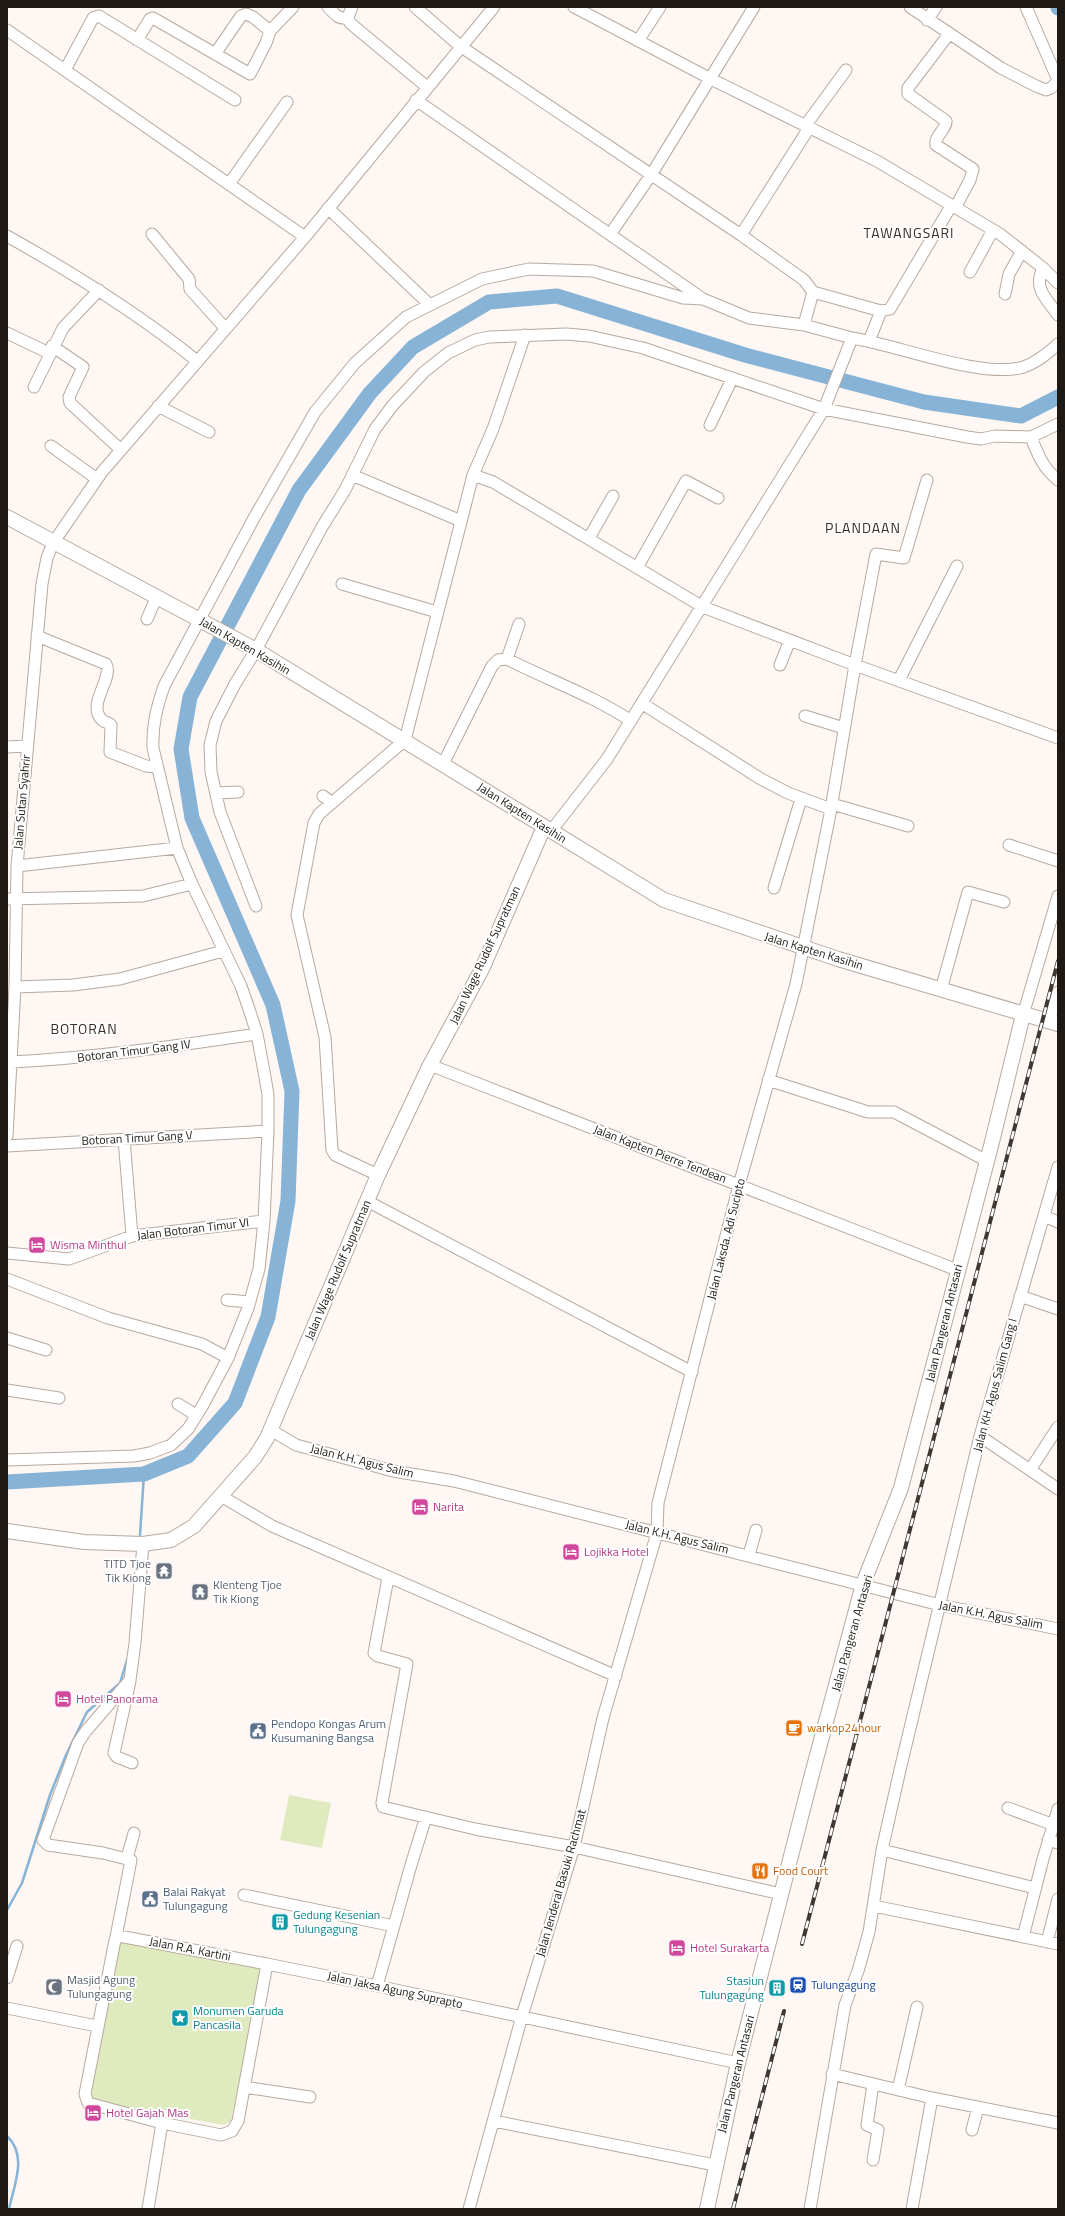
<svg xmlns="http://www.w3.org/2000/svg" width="1065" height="2216" font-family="'Titillium Web',sans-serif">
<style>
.green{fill:#e0eabf}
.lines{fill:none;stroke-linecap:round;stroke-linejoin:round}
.stream{stroke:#86b3d6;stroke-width:2.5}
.river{stroke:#86b3d6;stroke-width:15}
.minor-casing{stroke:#b8a99e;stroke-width:13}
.major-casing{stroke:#b8a99e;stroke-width:16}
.minor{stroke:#fff;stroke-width:11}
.major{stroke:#fff;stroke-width:14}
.rail-casing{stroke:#3d3833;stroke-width:4}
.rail{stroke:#fff;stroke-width:2.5;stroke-dasharray:8;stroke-linecap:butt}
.labels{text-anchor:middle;stroke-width:4;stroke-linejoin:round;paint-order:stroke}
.street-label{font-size:12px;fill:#1e1914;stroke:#fff}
.hotel-label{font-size:12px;fill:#b23c85;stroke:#fff;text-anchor:start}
.worship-label{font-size:12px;fill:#5b616d;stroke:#fff;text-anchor:start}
.service-label{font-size:12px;fill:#4e5e75;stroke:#fff;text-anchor:start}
.food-label{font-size:12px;fill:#c56008;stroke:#fff;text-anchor:start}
.culture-label{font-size:12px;fill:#0d838f;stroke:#fff;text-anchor:start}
.transit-label{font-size:12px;fill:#164399;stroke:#fff;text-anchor:start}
.quarter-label{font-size:14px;letter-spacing:1px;fill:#3b2e25;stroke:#fff}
</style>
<rect width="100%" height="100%" fill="#fef7f3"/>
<path class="green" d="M289,1795L331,1803L322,1848L280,1840Z
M119,1940L262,1968L231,2121L224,2125L95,2102L88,2097Z"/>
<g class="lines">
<path class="stream" d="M140,1535L144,1474
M7,1910L22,1883L50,1795L66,1755L87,1712L120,1683L127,1660
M7,2136C28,2156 14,2185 9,2209"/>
<path class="river" d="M1058,7V8
M7,1482L144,1474L188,1456L235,1403L268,1317L288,1201L292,1091L273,1005L192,818L181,749L190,697L299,490L370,393L413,347L489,302L557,296L745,355L924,402L1021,416L1058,397"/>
<defs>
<path id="minor" d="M328,7C334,13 339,21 348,17
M352,7L348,17L350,23L427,87
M415,7L460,46L741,235L804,280L813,292L804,325L852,338L824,409L607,759L551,831
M574,7L711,79L877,161L1000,234L1043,268L1058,283
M910,7L1001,68L1036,86L1046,90L1051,88L1058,81
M1026,7L1058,80
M927,20L936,7
M7,30L305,237
M270,31L293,7
M949,34L908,88V94L946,121C947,129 934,136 936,145L973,169L970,180L955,208
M137,40L150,19L153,18L250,74L266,43L270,31L253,17L246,14L241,16L215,54
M638,41L660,7
M65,70L93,18L99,16L235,100
M416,100L703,299L749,318L804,325
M805,126L846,70
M229,184L287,102
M328,208L430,305
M611,233L651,175L754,7
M152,234L189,279L190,289L225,328
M741,235L809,128
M7,236C73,273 138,313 197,361
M1043,268C1033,289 1046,298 1058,315
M970,272L993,230
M813,292L881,311L890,309L951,206
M1005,294L1009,274L1022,251
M7,333L49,353
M852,338C897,345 977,377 1020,368C1035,364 1047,354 1058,344
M869,341L881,311
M52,346L83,367L69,397L70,403L121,450
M34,387L63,328L99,290
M158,406L209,432
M710,425L732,379
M1031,437C1038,455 1043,468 1058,480
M51,446L97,479
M352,475L461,521
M473,475L493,429L525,335
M589,538L613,496
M638,566L686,481L718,498
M342,584L437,612
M147,619L157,596
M37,636L106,664C114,679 85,705 103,721C105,722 109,723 111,725L110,752L146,766L157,767
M507,659L519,624
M780,665L790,640
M899,680L957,566
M643,704L761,779L788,793L831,809
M805,716L844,728
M7,747L27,746
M443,764L492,666L498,660L507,659C548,680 592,695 631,721
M216,793L238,792
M323,796L332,803
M832,804L908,826
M1009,845L1058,861
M17,866L177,848
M774,888L801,799
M7,899L143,896L192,884
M256,906L220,812L211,772L210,745L216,721L235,684L256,650L322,527L345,490L375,429L393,405L424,372L448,353L475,340L489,337L566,334L589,336L643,348L824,409L967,437L981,439L995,436L1031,437L1058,424
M15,987L73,985L120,979L223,951
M941,990L968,892L1004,902
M1023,1015L1058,896
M1049,1022L1058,992
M11,1062C94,1058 175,1046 257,1034
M430,1065L957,1270
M768,1080L868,1112H894L987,1161
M7,1136L15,987L17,866L42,584L47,558L53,543L102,472L305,237L494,7
M124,1139L132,1236
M7,1146L268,1131
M378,1175L335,1155L332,1150L325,1037L297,915L314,823L319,814L405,740L473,475L493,482L703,607L855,665L1058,738
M367,1201L692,1372
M1044,1216L1058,1222
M7,1253L69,1259L132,1236L264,1221
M7,1279L108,1318L202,1344L228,1358
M1020,1296L1058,1309
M227,1300L250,1302
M7,1338L46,1350
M7,1390L59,1398
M178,1404L196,1415
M271,1427L276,1433L296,1445L393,1471L454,1481L940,1605L1058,1629
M980,1436L1058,1489
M7,1460L134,1456L150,1453L171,1445L188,1429L203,1405L228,1358L248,1308L259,1269L264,1221L268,1131V1095L265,1077L257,1034L249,1009L241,986L192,884L177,848L153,748C152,725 157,707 164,686L254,518L315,412L355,363L406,317L482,279L529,269L593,271L683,298L703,299
M1030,1470L1058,1427
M221,1496L272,1526L616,1676
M749,1555L756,1530
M388,1578L374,1653L378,1656L407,1664L382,1803L383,1807L475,1829L574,1847L781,1894
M130,1681L114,1753L117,1757L132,1763
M1008,1808L1054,1825
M1048,1840L1058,1843
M882,1850L1035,1888
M127,1858L134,1833
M244,1895L394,1926
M874,1906L1058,1944
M119,1936L267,1964L238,2121L232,2131L221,2135L162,2123L88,2103L85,2094L115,1940Z
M116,1937L131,1860L103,1853L48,1845L43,1840L78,1743L86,1731L130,1680L135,1643L143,1544
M1023,1937L1043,1859L1058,1809
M1047,1942L1058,1899
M267,1964L377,1986L738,2063
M7,1978L17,1946
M377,1986L411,1865L426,1817
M7,2008L97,2026
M832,2074L932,2098L1058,2123
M244,2087L310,2097
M898,2090L917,2007
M494,2121L715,2165
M972,2130L978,2107
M873,2160L878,2130L867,2125L873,2084
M148,2209L162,2123
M469,2209L522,2016L574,1847L603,1718L657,1533L658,1503L739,1185L796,984L831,809L855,665L876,554L904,558L927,480
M810,2209L845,2005L858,1971L869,1932L882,1850L900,1770L980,1436L1058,1167
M912,2209L932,2098"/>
<path id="major" d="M7,517L256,650L664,900L838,959L1058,1024
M7,1531L84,1542L143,1544L171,1540L194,1526L255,1457L267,1438L378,1175L430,1065L482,969L544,827
M707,2209L738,2063L812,1774L863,1584L901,1488L991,1146L1023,1015"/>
</defs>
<use href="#minor" class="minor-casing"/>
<use href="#major" class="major-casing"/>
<use href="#minor" class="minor"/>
<use href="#major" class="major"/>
<defs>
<path id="rail" d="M802,1944L1058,961
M733,2209L784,2011"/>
</defs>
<use href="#rail" class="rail-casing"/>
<use href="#rail" class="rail"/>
</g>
<defs>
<symbol id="hotel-square" viewBox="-11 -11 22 22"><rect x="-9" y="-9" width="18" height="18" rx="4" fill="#d1479c" stroke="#fff"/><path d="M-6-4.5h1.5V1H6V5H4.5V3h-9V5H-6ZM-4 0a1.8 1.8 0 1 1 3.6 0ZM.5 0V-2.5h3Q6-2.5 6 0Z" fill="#fff"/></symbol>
<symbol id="temple-square" viewBox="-11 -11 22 22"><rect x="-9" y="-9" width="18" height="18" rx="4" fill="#6b7280" stroke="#fff"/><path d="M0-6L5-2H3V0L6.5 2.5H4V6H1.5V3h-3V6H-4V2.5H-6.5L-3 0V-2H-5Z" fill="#fff"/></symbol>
<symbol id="cafe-square" viewBox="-11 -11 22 22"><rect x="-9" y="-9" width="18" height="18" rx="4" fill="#e8710a" stroke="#fff"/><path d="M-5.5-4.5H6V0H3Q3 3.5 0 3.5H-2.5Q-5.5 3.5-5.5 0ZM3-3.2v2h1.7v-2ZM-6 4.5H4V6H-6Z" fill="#fff"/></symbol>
<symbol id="civic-square" viewBox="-11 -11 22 22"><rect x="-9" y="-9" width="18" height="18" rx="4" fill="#5c6f8a" stroke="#fff"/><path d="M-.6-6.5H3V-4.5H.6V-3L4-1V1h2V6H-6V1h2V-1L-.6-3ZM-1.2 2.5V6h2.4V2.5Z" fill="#fff"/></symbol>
<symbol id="restaurant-square" viewBox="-11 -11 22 22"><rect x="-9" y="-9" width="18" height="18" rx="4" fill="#e8710a" stroke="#fff"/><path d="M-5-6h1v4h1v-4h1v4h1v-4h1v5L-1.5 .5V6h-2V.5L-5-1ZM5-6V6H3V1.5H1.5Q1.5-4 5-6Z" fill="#fff"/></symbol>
<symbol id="building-square" viewBox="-11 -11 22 22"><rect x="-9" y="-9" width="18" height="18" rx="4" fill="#0f9aa8" stroke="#fff"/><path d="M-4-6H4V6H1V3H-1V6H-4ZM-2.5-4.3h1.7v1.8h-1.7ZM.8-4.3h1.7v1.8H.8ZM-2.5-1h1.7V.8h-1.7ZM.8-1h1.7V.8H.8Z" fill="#fff"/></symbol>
<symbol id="station-square" viewBox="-11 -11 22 22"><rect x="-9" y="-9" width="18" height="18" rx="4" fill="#1a4fb4" stroke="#fff"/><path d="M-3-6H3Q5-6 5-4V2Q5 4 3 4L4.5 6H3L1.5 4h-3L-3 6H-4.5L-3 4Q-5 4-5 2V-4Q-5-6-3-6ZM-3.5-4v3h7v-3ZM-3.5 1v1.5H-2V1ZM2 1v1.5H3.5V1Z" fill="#fff"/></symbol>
<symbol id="mosque-square" viewBox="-11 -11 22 22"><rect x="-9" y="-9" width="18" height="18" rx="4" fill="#6b7280" stroke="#fff"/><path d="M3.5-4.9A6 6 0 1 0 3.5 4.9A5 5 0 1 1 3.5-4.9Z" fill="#fff"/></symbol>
<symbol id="sight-square" viewBox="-11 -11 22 22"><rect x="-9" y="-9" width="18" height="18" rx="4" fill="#0f9aa8" stroke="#fff"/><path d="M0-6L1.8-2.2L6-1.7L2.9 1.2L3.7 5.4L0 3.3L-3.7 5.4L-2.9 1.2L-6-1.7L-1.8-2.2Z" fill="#fff"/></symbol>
</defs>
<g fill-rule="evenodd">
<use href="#hotel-square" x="27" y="1235" width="20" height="20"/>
<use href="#hotel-square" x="410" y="1497" width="20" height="20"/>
<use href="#hotel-square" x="561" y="1542" width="20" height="20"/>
<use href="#temple-square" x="154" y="1561" width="20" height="20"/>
<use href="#temple-square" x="190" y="1582" width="20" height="20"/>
<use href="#hotel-square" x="53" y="1689" width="20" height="20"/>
<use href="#cafe-square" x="784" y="1718" width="20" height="20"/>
<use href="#civic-square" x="248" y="1721" width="20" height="20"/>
<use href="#restaurant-square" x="750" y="1861" width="20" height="20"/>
<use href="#civic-square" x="140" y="1889" width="20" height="20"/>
<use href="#building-square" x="270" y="1912" width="20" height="20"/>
<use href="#hotel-square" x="667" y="1938" width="20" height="20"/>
<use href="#station-square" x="788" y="1975" width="20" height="20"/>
<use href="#mosque-square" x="44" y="1977" width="20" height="20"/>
<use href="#building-square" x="767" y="1978" width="20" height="20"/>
<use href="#sight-square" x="170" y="2008" width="20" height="20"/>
<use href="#hotel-square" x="83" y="2103" width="20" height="20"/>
</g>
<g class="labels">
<g class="street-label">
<text transform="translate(245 646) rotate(30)" y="4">Jalan Kapten Kasihin</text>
<text transform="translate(22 802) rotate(-85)" y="4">Jalan Sutan Syahrir</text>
<text transform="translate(522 813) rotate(32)" y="4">Jalan Kapten Kasihin</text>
<text transform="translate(814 951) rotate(17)" y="4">Jalan Kapten Kasihin</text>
<text transform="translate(485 955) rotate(-65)" y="4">Jalan Wage Rudolf Supratman</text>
<text transform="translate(134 1051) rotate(-7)" y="4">Botoran Timur Gang IV</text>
<text transform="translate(137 1138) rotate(-3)" y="4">Botoran Timur Gang V</text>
<text transform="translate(660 1154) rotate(21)" y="4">Jalan Kapten Pierre Tendean</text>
<text transform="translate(193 1229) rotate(-7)" y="4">Jalan Botoran Timur VI</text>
<text transform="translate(726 1239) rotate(-76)" y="4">Jalan Laksda. Adi Sucipto</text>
<text transform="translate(338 1270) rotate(-67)" y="4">Jalan Wage Rudolf Supratman</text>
<text transform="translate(944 1323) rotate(-76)" y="4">Jalan Pangeran Antasari</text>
<text transform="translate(995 1385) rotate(-75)" y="4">Jalan KH. Agus Salim Gang I</text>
<text transform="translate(362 1461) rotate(14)" y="4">Jalan K.H. Agus Salim</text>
<text transform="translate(677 1537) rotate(14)" y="4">Jalan K.H. Agus Salim</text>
<text transform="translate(991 1615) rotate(11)" y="4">Jalan K.H. Agus Salim</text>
<text transform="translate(852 1633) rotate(-74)" y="4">Jalan Pangeran Antasari</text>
<text transform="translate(561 1883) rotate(-74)" y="4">Jalan Jenderal Basuki Rachmat</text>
<text transform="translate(190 1949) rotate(11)" y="4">Jalan R.A. Kartini</text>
<text transform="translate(395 1990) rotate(12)" y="4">Jalan Jaksa Agung Suprapto</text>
<text transform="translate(736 2074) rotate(-76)" y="4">Jalan Pangeran Antasari</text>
</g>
<g class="hotel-label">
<text x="50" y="1249">Wisma Minthul</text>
<text x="433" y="1511">Narita</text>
<text x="584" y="1556">Lojikka Hotel</text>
<text x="76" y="1703">Hotel Panorama</text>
<text x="690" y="1952">Hotel Surakarta</text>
<text x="106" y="2117">Hotel Gajah Mas</text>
</g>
<g class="worship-label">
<text x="151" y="1568" text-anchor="end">TITD Tjoe<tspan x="151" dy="14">Tik Kiong</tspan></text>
<text x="213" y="1589">Klenteng Tjoe<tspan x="213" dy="14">Tik Kiong</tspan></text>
<text x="67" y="1984">Masjid Agung<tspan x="67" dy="14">Tulungagung</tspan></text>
</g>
<g class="service-label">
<text x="271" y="1728">Pendopo Kongas Arum<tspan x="271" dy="14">Kusumaning Bangsa</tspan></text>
<text x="163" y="1896">Balai Rakyat<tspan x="163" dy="14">Tulungagung</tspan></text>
</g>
<g class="food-label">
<text x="807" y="1732">warkop24hour</text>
<text x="773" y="1875">Food Court</text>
</g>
<g class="culture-label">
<text x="293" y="1919">Gedung Kesenian<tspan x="293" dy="14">Tulungagung</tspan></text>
<text x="764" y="1985" text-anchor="end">Stasiun<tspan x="764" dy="14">Tulungagung</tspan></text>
<text x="193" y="2015">Monumen Garuda<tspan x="193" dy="14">Pancasila</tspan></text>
</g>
<g class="transit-label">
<text x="811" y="1989">Tulungagung</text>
</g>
<g class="quarter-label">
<text x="909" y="238">TAWANGSARI</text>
<text x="863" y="533">PLANDAAN</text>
<text x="84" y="1034">BOTORAN</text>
</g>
</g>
<rect width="1065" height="2216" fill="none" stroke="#1e1914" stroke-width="16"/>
</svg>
